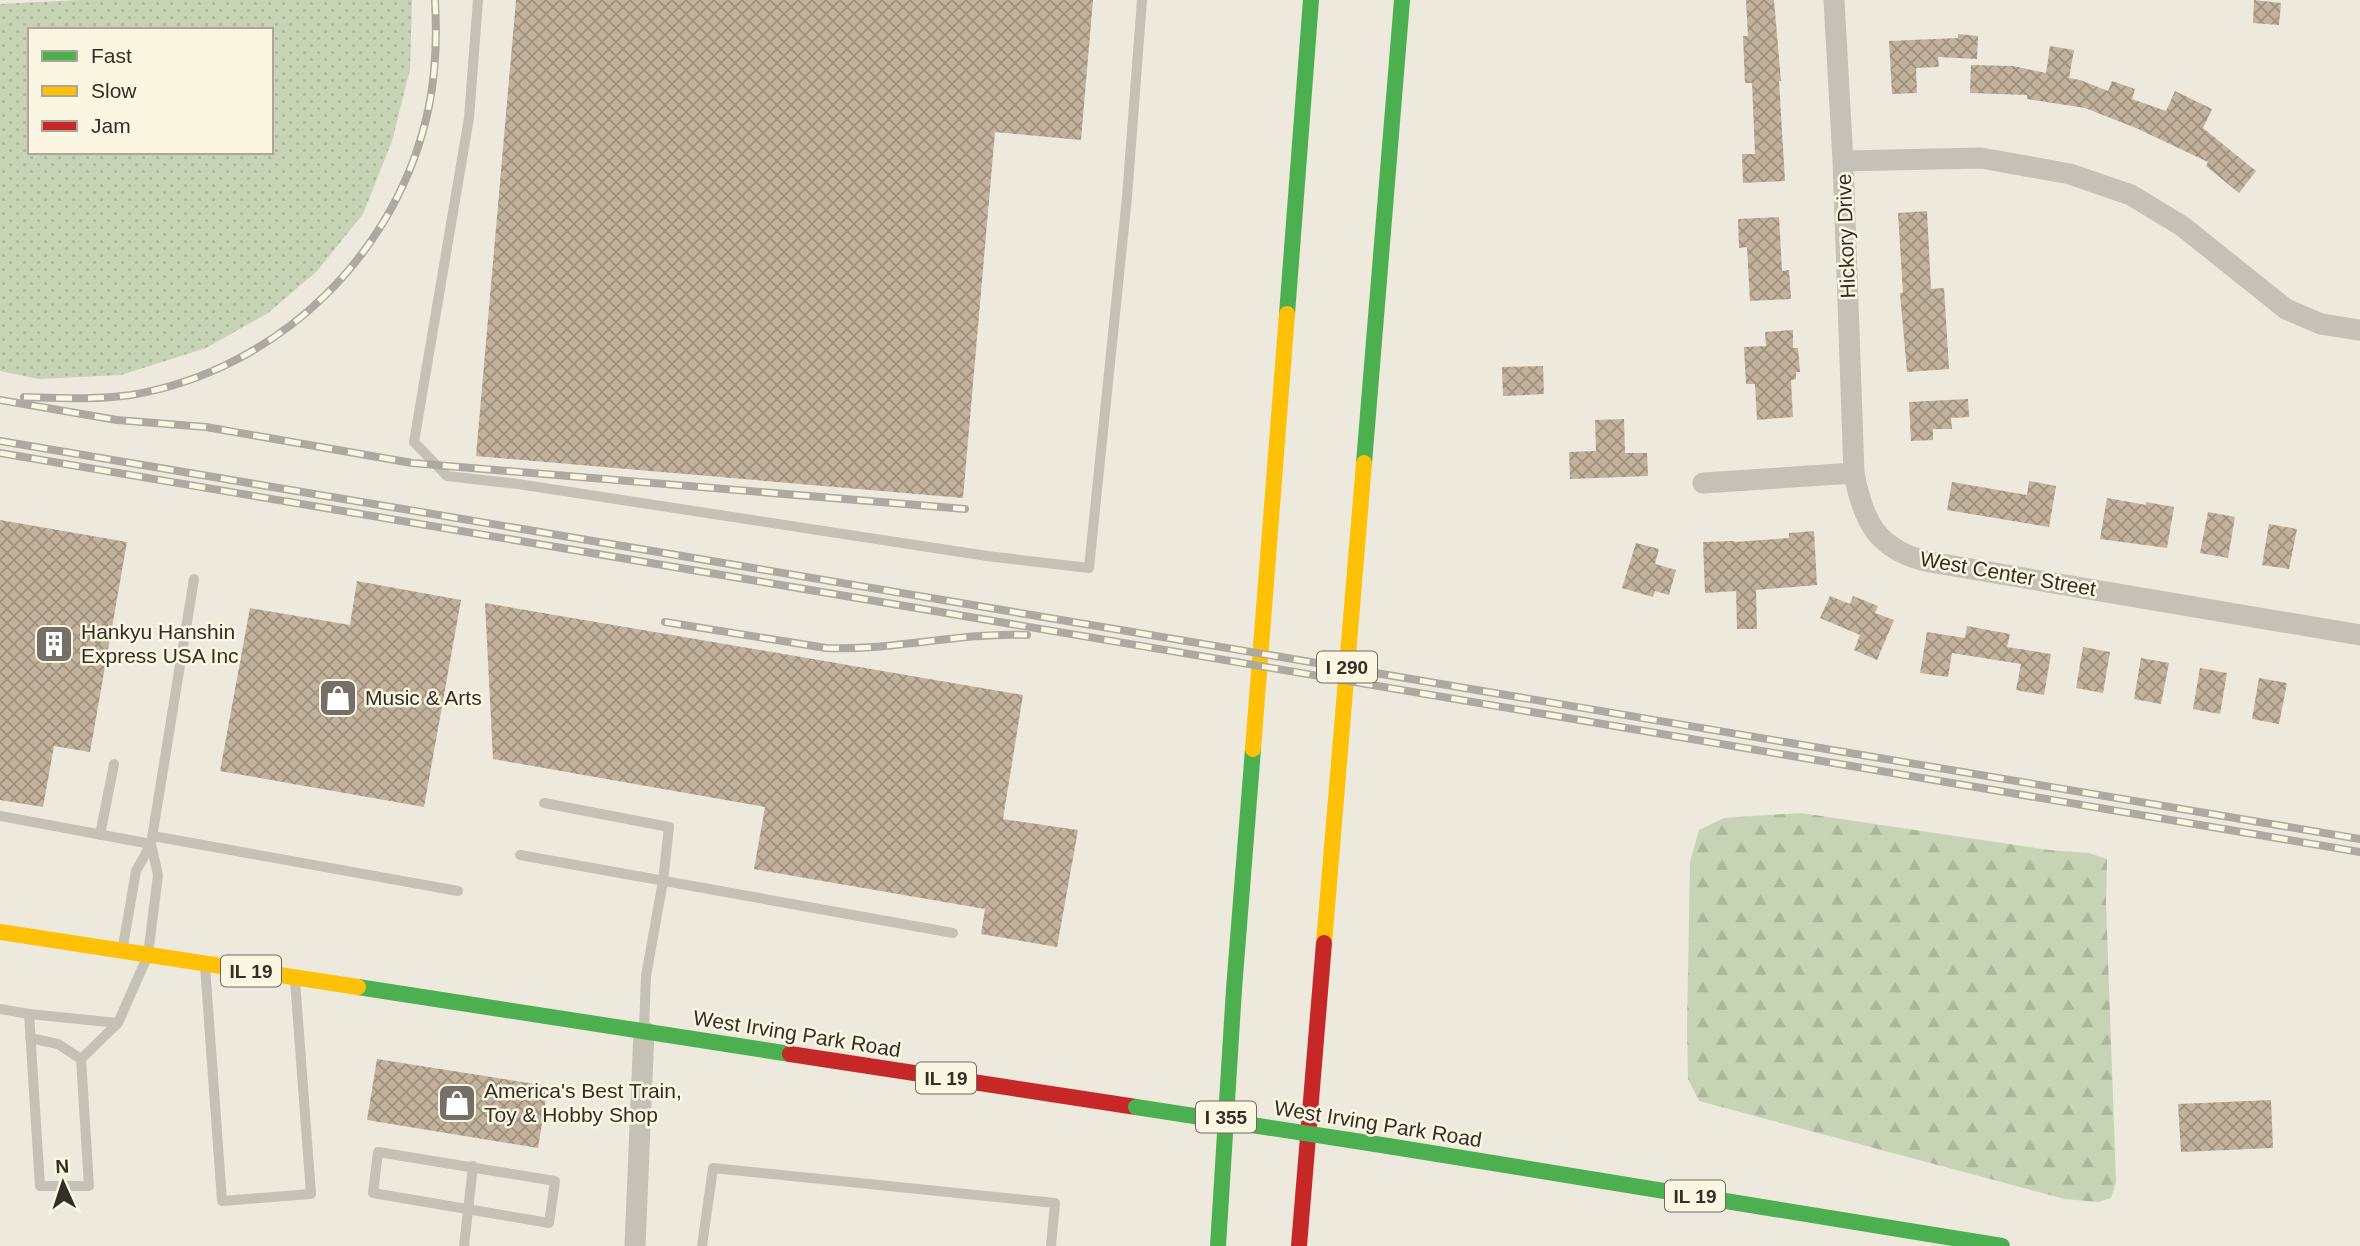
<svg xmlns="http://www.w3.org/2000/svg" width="2360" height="1246" font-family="Helvetica,sans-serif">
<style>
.grass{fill:url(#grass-dots);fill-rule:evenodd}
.forest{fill:url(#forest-firs)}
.building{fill:url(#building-cross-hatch)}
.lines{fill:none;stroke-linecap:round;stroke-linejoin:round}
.lane{stroke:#c5c1b6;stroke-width:10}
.street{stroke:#c5c1b6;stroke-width:21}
.fast{stroke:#4caf50;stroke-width:16}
.slow{stroke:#ffc107;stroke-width:16}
.jam{stroke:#c62828;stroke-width:16}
.rail-casing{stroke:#ada9a0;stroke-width:8}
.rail{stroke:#fbf6e2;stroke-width:5;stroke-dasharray:16;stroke-linecap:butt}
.fast-bridge{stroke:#4caf50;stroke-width:16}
.labels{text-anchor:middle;stroke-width:5;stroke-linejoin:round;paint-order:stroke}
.shield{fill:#fbf6e2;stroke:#706a5e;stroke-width:2}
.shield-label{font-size:19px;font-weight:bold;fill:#352e25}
.street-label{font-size:21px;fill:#352e25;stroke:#fbf6e2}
.poi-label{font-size:21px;fill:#352e25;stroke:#fbf6e2;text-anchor:start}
</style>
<defs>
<pattern id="grass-dots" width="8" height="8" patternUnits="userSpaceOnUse" patternTransform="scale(1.75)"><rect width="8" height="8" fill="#c6d4b5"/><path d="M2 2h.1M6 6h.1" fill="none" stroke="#abb69c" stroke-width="1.8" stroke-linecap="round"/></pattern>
<pattern id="forest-firs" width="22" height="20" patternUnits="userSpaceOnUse" patternTransform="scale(1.75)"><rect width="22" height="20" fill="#c6d4b5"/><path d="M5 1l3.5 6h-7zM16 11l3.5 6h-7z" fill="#abb69c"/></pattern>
<pattern id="building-cross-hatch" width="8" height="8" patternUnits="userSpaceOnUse" patternTransform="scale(1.75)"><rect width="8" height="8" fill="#c2b29c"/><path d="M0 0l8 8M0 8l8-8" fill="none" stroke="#9e917f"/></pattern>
</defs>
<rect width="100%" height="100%" fill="#ede9dc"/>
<path class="grass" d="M80,0H412L410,69L392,141L363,214L317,271L268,313L206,348L121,375L39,379L0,371V4ZM30,30H271V152H30Z"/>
<path class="forest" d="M1801,813L2049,850L2089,853L2107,859L2106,903L2116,1182L2111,1198L2098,1202L2065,1199L1699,1101L1688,1079L1687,1027L1690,862L1699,830L1724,818Z"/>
<path class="building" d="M516,0H1093L1081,140L995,132L963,498L476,456Z
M1746,0H1774L1781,81H1779L1785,181L1743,183L1742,154H1755L1752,83H1745L1743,36H1748Z
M2254,0L2281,3L2279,25L2253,23Z
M1958,34L1978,36L1977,59L1938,57L1939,67L1916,68L1917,93L1892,94L1889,41L1958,38Z
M2050,46L2074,50L2069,78L2080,80L2108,91L2112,81L2135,89L2132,99L2166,111L2175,91L2212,109L2203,128L2256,171L2239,193L2206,166L2208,162L2136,128L2085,108L2027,99V95L1970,93L1971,65L2013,66L2046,73Z
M1927,211L1931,289L1944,288L1949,369L1907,372L1900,293H1903L1898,213Z
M1779,217L1782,271L1789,270L1791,299L1750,301L1747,247L1739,248L1738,219Z
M1793,330V348H1798L1800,372H1796V379L1791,380L1793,417L1757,420L1755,384H1746L1744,347L1766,346L1765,332Z
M1543,366L1544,394L1503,396L1502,367Z
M1968,399L1969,417L1951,418L1952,429H1933V440L1911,441L1909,402Z
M1624,419L1625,453H1647L1648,476L1570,479L1569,452L1596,451L1595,420Z
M2029,481L2056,486L2049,527L1947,510L1952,482L2027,495Z
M2107,498L2146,505V502L2174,507L2167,548L2100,539Z
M2208,512L2235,517L2228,558L2200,553Z
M0,520L127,542L90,752L54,746L43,807L0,800Z
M2269,524L2297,529L2289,569L2262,565Z
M1814,531L1817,585L1756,590L1757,629H1737L1736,591L1705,593L1703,542L1734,541V542L1789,538V533Z
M1636,543L1659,549L1655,564L1676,570L1669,595L1655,591L1653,597L1622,588Z
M357,581L461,600L424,807L220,771L250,608L350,625Z
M1830,596L1850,604L1853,596L1878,606L1875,613L1894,620L1877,660L1854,650L1860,635L1820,618Z
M485,603L1023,695L1003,819L1078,830L1057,947L981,934L985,909L754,869L765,807L493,759Z
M1967,626L2010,634L2007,647L2051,654L2044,695L2016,690L2021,664L1952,653L1948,677L1920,673L1927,632L1965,638Z
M2083,647L2110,652L2103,693L2076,688Z
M2141,658L2169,663L2161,704L2134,699Z
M2200,668L2227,673L2220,714L2193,709Z
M2259,678L2287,683L2279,724L2252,719Z
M377,1059L548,1086L538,1148L367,1120Z
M2271,1100L2273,1148L2181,1152L2178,1104Z"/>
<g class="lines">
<path class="lane" d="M478,0L469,118L414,442L447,476L518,484L987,556L1089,568L1127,197L1142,0
M544,803L669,827L663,881L646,976L644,1029
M0,816L151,844
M100,835L114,764
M153,836L458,891
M520,855L953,933
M123,946L136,871L151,844L194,579
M205,966L222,1201L311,1194L295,980
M0,1009L29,1014L40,1186H89L81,1059L118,1023L148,955L158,875L151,844
M29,1014L118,1023
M30,1038L58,1044L81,1059
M378,1152L555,1181L549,1223L373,1193Z
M464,1246L473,1166
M702,1246L713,1168L1055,1203L1051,1246"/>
<path class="street" d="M1834,0L1843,161L1854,473C1863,522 1878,551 1930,562L2360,635
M1843,161L1981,158L2070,174L2131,195L2182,226L2286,309L2321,324L2360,330
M1703,483L1854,473
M635,1246L644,1031"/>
<path class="fast" d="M1287,314L1311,0
M1364,463L1402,0
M358,987L790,1054
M1388,1146L2002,1246
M1218,1246L1234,989L1253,749"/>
<path class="slow" d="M1253,749L1287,314
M0,932L358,987
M1324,943L1364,463"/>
<path class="jam" d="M790,1054L1136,1107
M1299,1246L1324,943"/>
<defs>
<path id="rail" d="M24,397C60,398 95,400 131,395C279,370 399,253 429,106C436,71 437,35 435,0
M0,400L117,420L206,427L412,463L965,509
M0,441L2360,839
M0,453L2360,852
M665,622L826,648C893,651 959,632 1027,635"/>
</defs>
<use href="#rail" class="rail-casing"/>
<use href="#rail" class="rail"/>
<path class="fast-bridge" d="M1136,1107L1388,1146"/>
</g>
<defs>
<symbol id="building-square" viewBox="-11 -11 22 22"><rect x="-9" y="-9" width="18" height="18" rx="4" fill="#756f65" stroke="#fbf6e2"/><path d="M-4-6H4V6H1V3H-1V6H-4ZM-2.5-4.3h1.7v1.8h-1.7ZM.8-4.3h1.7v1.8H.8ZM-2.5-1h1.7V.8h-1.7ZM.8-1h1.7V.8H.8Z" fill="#fff"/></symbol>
<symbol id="shop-square" viewBox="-11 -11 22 22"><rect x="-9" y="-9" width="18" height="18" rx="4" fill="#756f65" stroke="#fbf6e2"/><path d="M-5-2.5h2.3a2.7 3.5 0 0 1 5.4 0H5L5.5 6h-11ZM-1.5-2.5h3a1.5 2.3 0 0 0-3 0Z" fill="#fff"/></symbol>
</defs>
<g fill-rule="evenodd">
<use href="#building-square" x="32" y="622" width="44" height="44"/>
<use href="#shop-square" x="316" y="676" width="44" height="44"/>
<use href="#shop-square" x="435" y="1081" width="44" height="44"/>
</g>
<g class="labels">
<g class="shield">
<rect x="1317" y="651.5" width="60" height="31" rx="5"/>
<rect x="221" y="955.5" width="60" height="31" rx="5"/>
<rect x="916" y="1062.5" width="60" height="31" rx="5"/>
<rect x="1196" y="1101.5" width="60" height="31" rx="5"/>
<rect x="1665" y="1180.5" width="60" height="31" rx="5"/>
</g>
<g class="shield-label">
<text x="1347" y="674">I 290</text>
<text x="251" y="978">IL 19</text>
<text x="946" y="1085">IL 19</text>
<text x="1226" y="1124">I 355</text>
<text x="1695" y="1203">IL 19</text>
</g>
<g class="street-label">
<text transform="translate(1846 236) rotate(-92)" y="7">Hickory Drive</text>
<text transform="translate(2008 574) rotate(10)" y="7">West Center Street</text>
<text transform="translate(797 1034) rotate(9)" y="7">West Irving Park Road</text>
<text transform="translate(1378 1124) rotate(9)" y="7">West Irving Park Road</text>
</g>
<g class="poi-label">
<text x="81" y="639">Hankyu Hanshin<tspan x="81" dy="24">Express USA Inc</tspan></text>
<text x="365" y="705">Music &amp; Arts</text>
<text x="484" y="1098">America's Best Train,<tspan x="484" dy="24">Toy &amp; Hobby Shop</tspan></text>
</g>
</g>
<rect x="28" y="28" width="245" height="126" fill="#fbf6e2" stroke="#aca696" stroke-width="2"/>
<rect x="42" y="51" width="35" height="10" fill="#4caf50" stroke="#aca696" stroke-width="2"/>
<text x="91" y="63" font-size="21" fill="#352e25">Fast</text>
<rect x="42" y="86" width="35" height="10" fill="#ffc107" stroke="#aca696" stroke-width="2"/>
<text x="91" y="98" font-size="21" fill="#352e25">Slow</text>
<rect x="42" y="121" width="35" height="10" fill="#c62828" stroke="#aca696" stroke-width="2"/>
<text x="91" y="133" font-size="21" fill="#352e25">Jam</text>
<g transform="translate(63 1183) rotate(357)" stroke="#fbf6e2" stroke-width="5" paint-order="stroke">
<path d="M0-5L12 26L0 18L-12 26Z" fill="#352e25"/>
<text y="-10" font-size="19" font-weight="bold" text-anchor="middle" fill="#352e25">N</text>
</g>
</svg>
